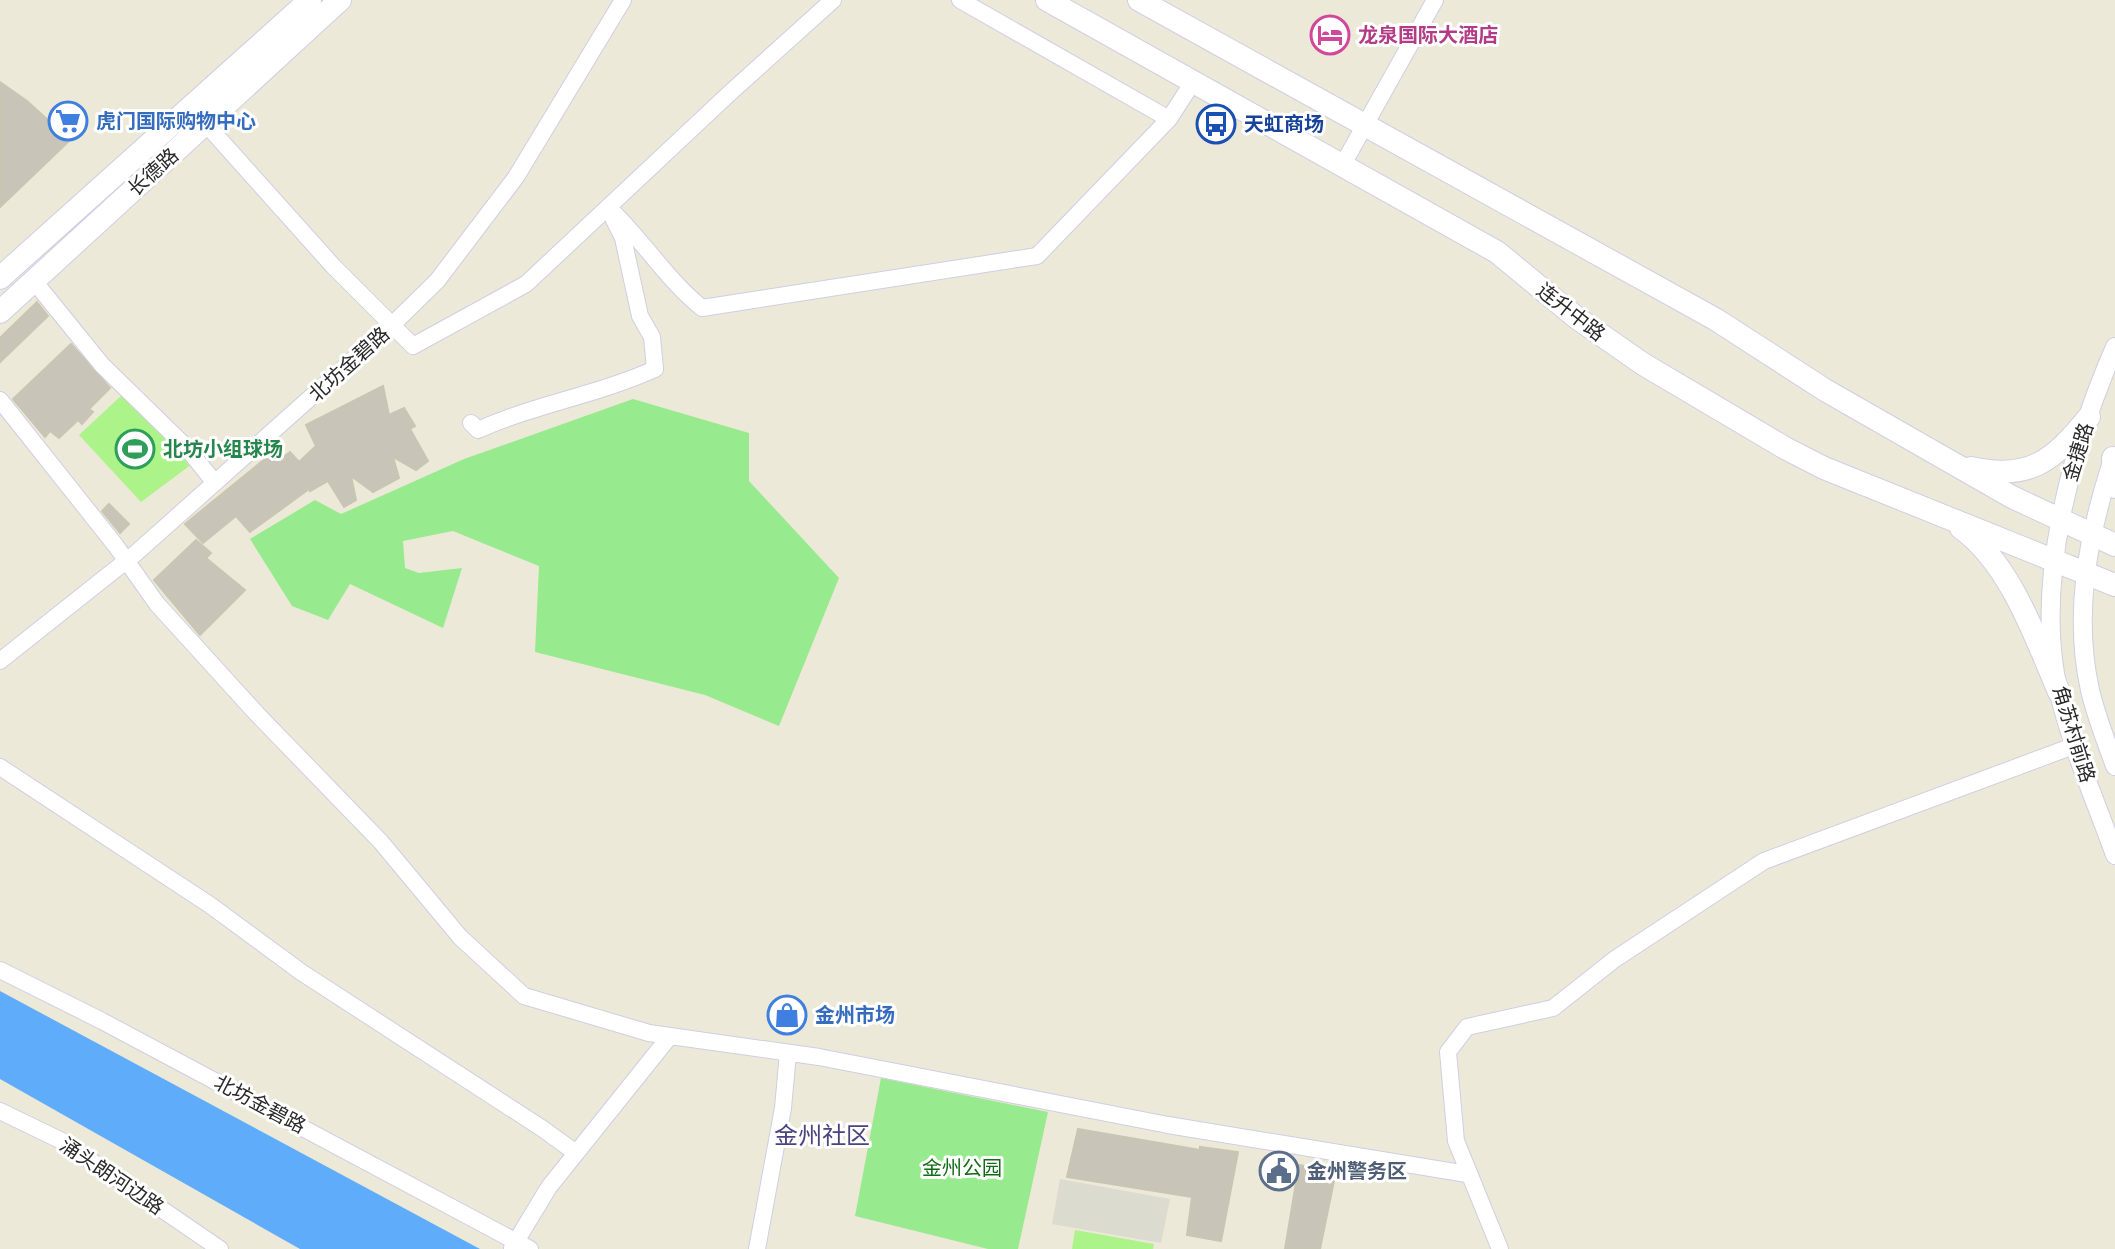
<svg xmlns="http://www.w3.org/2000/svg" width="2115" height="1249" font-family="Montserrat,'Noto Sans SC',sans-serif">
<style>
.green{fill:#98ea8e}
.pitch{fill:#acf389}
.plaza{fill:#dcdbd0}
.water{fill:#5facfb}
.building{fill:#c8c5b8;stroke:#c8c6b2;stroke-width:2}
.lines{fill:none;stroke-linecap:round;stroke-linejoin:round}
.minor-casing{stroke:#cfcee4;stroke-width:18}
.tertiary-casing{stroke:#cfcee4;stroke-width:20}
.secondary-casing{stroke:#cfcee4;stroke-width:24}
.minor{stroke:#fff;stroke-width:16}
.tertiary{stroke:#fff;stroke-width:18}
.secondary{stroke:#fff;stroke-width:22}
.labels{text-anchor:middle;stroke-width:6;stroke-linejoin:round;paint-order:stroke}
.hotel-label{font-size:20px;font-weight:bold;fill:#b23c85;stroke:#fff;text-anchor:start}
.shop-label{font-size:20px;font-weight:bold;fill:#366cbe;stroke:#fff;text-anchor:start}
.transit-label{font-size:20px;font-weight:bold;fill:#164399;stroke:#fff;text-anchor:start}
.street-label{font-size:20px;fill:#292929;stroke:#fff}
.leisure-label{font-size:20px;font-weight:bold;fill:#27864d;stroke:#fff;text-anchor:start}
.park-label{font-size:20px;fill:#126c15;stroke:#fff}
.service-label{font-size:20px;font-weight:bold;fill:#4e5e75;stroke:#fff;text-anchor:start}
.quarter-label{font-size:24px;fill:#48447e;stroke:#fff}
</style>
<rect width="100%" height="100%" fill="#ede9d8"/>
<path class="green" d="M633,399L749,433V481L839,578L779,726L705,695L535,652L539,566L453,531L403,541L405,568L419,573L462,568L443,628L350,584L328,620L292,606L250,539L315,500L341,514L464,459Z
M881,1078L1048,1112L1018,1249H988L855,1216Z"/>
<path class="pitch" d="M122,395L192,464L141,502L79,435Z
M1075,1230L1154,1244L1153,1249H1072Z"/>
<path class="plaza" d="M1060,1179L1170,1199L1161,1243L1052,1224Z"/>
<path class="water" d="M0,991L480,1249H300L0,1079Z"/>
<path class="building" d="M0,82L27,101L70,140L0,207Z
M37,302L48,316L0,362V338Z
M71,344L110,388L89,409L93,412L82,424L78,420L59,438L50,431L45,437L13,399Z
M383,386L389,415L404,408L415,426L410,429L428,461L416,470L393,457L399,478L373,492L351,476L356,500L344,507L328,481L310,491L309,489L250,532L236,516L203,543L185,524L276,450L282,458L290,452L299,462L316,446L306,425Z
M109,504L129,524L120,533L102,511Z
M196,540L211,553L206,558L245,590L200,635L154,580Z
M1078,1129L1200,1150V1147L1238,1152L1221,1241L1187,1235L1192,1197L1067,1177Z
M1299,1165L1336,1171L1320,1249H1285Z"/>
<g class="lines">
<defs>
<path id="minor" d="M960,0L1169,119
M206,124L333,266L413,346L526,284L732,91L833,0
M1342,166L1435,0
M609,208C642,239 666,279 702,308L1037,256L1169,119L1193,82
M34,281L102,365L186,447L215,483
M0,400L116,546L157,604L257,714L381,842L460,937L524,996L649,1033L819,1057L1168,1125L1467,1174
M471,423L478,430C536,404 597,395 655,369L652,337L640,316L623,238L614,220
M0,661L136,553L392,325L437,281L516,177L623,0
M0,767L210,905L301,972L543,1129L576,1153
M0,970L102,1021L530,1249
M0,1111L62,1141L220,1249
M512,1248L549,1187L670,1036
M757,1249L783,1108L788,1053
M1500,1249L1456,1141L1448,1052L1467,1027L1553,1008L1615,959L1764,861L2076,745"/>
<path id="tertiary" d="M2115,347C2072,445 2033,586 2059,693C2072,748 2096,802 2115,855
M2111,465C2088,537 2073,614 2090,690C2096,716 2106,741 2115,766"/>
<path id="secondary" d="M1047,0L1497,252L1577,318L1643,364L1785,448L1824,468L2115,585
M1139,0L1715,319L1825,390L2012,497L2115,545
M0,278L310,0
M0,312L340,0
M2113,458L2115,487
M1971,468C2029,481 2053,461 2089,417
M1961,528C2010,563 2036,638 2059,692"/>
</defs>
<use href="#minor" class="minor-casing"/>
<use href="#tertiary" class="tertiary-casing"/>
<use href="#secondary" class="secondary-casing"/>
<use href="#minor" class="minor"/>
<use href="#tertiary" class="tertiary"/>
<use href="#secondary" class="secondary"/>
</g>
<defs>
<symbol id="hotel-ring" viewBox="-11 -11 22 22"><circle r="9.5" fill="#fff" stroke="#d1479c" stroke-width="1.5"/><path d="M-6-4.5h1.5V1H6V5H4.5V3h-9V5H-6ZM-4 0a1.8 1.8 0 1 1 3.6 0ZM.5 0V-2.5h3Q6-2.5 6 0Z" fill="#d1479c"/></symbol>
<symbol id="supermarket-ring" viewBox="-11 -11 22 22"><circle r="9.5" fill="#fff" stroke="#3f7fe0" stroke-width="1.5"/><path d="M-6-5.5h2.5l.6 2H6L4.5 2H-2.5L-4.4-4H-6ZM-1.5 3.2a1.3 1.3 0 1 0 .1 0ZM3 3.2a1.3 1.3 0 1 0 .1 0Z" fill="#3f7fe0"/></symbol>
<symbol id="bus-ring" viewBox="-11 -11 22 22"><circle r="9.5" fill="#fff" stroke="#1a4fb4" stroke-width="1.5"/><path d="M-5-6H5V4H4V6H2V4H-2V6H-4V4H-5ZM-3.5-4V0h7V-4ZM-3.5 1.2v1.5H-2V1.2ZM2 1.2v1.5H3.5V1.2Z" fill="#1a4fb4"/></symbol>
<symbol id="stadium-ring" viewBox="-11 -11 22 22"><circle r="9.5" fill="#fff" stroke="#2e9e5b" stroke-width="1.5"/><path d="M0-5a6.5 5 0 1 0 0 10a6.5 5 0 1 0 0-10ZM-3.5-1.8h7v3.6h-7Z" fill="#2e9e5b"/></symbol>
<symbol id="shop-ring" viewBox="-11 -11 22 22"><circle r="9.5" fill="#fff" stroke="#3f7fe0" stroke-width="1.5"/><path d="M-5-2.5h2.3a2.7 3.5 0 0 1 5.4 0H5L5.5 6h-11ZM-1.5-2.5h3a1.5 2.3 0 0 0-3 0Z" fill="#3f7fe0"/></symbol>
<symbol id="civic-ring" viewBox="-11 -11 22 22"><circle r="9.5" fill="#fff" stroke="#5c6f8a" stroke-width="1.5"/><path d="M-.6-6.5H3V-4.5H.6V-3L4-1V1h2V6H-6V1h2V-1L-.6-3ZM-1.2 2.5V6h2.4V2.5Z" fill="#5c6f8a"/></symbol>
</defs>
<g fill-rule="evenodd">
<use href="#hotel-ring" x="1308" y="13" width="44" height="44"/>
<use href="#supermarket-ring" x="46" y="99" width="44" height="44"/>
<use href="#bus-ring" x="1194" y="102" width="44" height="44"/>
<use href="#stadium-ring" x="113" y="427" width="44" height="44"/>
<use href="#shop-ring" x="765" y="993" width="44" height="44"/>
<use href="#civic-ring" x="1257" y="1149" width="44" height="44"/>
</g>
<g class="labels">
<g class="hotel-label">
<text x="1358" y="42">龙泉国际大酒店</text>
</g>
<g class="shop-label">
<text x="96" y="128">虎门国际购物中心</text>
<text x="815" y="1022">金州市场</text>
</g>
<g class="transit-label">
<text x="1244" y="131">天虹商场</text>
</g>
<g class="street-label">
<text transform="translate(153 172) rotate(-42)" y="7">长德路</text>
<text transform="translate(1571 312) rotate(38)" y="7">连升中路</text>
<text transform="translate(349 364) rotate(-42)" y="7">北坊金碧路</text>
<text transform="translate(2078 452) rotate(-73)" y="7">金捷路</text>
<text transform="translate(2074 734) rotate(73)" y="7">角苏村前路</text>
<text transform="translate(260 1104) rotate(28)" y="7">北坊金碧路</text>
<text transform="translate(112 1176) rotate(34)" y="7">涌头朗河边路</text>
</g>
<g class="leisure-label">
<text x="163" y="456">北坊小组球场</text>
</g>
<g class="park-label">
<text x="962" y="1175">金州公园</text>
</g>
<g class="service-label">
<text x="1307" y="1178">金州警务区</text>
</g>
<g class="quarter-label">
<text x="822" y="1144">金州社区</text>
</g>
</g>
</svg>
